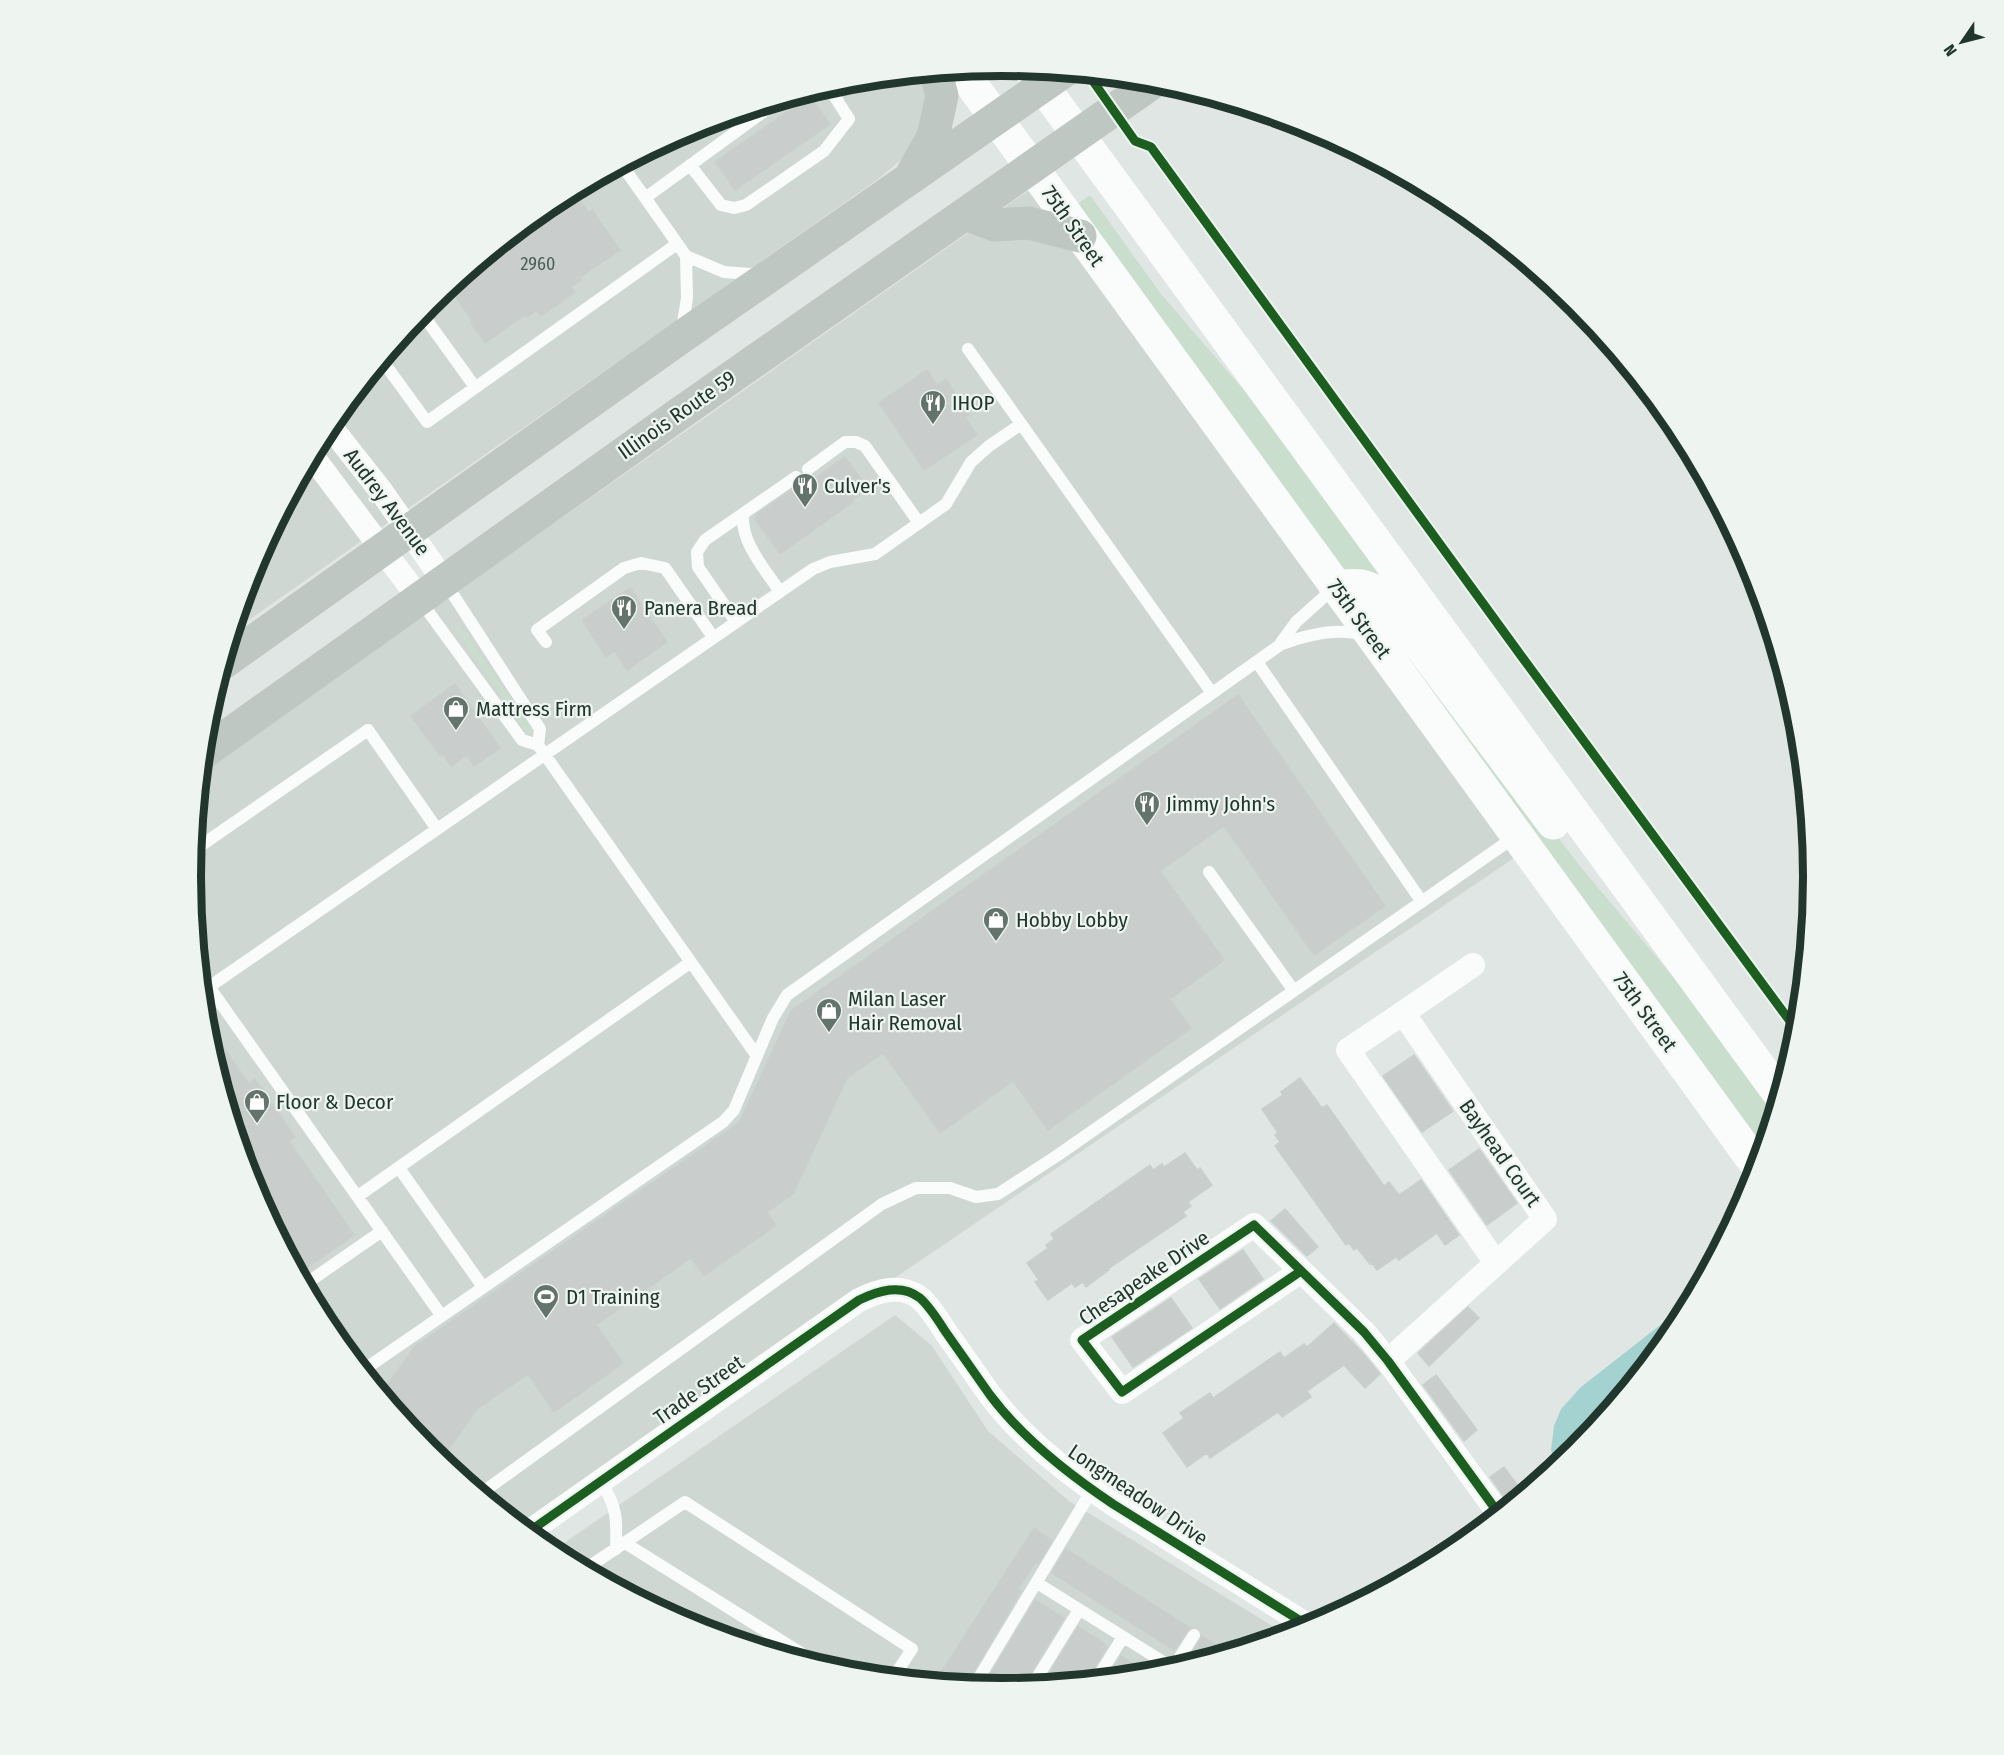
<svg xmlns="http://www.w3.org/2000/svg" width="2004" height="1755" font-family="'Fira Sans Condensed',sans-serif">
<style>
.built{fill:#ced7d2}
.green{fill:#cadece}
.water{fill:#a4d2d0}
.building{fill:#c9cecc;stroke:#c9cfcc;stroke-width:1.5}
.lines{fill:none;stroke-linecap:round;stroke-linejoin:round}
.service{stroke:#fafbfb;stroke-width:12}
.minor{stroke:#fafbfb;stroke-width:24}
.secondary{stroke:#fafbfb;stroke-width:33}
.primary{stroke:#bfc7c3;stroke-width:33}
.cycleway-casing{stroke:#eef5f0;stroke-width:13}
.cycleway{stroke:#1b5e20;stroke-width:9}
.labels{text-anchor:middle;stroke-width:4.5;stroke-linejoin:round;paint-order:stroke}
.number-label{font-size:18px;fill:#4c5d56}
.street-label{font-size:21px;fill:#21362d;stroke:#eef5f0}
.poi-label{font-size:21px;fill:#21362d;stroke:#eef5f0;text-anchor:start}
.rim{fill:none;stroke:#21362d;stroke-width:8}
</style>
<rect width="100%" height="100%" fill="#e0e6e3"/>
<path class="built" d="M924,74L929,84L916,147L877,180L233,631L252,567L327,426L428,303L551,203L692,128L844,82Z
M1031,189L1514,858L523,1530L428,1451L327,1328L252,1188L206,1035L191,877L201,771Z
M895,1315L932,1346L988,1431L1069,1501L1287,1635L1160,1673L1002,1689L843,1673L691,1627L551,1552Z"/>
<path class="green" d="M1090,195L1161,294L1284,437L1416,621L1342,577L1077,204Z
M1373,599L1584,871L1719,1031L1776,1108L1762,1153L1366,600Z
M459,625L533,731L527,733L455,627Z"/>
<path class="water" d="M1691,1301L1677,1329L1576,1452L1556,1467L1551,1450L1554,1426L1561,1409L1581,1387Z"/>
<path class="building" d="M810,96L830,124L735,190L715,162Z
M574,191L589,213L592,210L620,250L579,278L581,280L571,287L575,292L541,316L537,310L527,317L525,315L485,343L471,323L473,322L449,287L551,203Z
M927,370L937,385L946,379L969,415L965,417L977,435L924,470L879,403Z
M845,457L868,489L852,500L853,502L780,554L755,519L758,517L756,515L810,477L813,476L815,478Z
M630,588L667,642L627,670L615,651L606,657L582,620Z
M455,684L500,748L474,766L467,755L451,766L443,754L440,756L411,716Z
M1238,695L1385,906L1314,955L1224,826L1160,871L1224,960L1170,999L1191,1028L1048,1130L1013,1081L940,1133L883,1053L847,1078L793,1194L767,1212L776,1225L704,1276L691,1258L596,1325L623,1363L554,1412L528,1374L477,1409L440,1461L428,1451L381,1394L414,1347L739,1123L791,1011Z
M205,1021L249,1084L255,1079L295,1137L289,1141L354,1235L298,1274L252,1188L206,1035Z
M1414,1055L1453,1111L1422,1132L1383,1076Z
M1300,1078L1322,1108L1327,1105L1384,1186L1389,1182L1399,1195L1421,1180L1459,1235L1445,1245L1437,1233L1399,1260L1396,1257L1377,1270L1372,1263L1370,1264L1357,1248L1354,1250L1349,1243L1346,1245L1275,1146L1280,1142L1275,1135L1278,1133L1262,1109L1283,1095L1281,1092Z
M1479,1149L1517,1203L1487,1225L1449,1170Z
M1185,1153L1197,1170L1200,1168L1212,1185L1188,1202L1191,1206L1183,1212L1186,1216L1108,1269L1109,1270L1086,1287L1083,1282L1075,1287L1072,1283L1048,1300L1035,1282L1039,1280L1027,1263L1048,1248L1046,1245L1054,1239L1051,1234L1150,1165L1153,1170L1162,1164L1164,1167Z
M1285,1209L1318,1247L1307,1256L1271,1221Z
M1243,1250L1263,1279L1220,1309L1199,1279Z
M1171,1298L1192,1328L1133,1367L1112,1337Z
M1468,1307L1479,1318L1429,1366L1418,1353Z
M1334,1323L1362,1352L1380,1374L1365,1388L1344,1365L1307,1391L1311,1397L1282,1417L1278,1412L1210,1458L1207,1453L1187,1467L1163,1433L1184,1418L1180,1413L1210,1393L1213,1398L1280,1352L1284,1358L1304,1344L1307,1347Z
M1436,1375L1477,1430L1464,1441L1423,1385Z
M1504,1467L1524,1494L1510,1505L1490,1477Z
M1034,1528L1052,1541L1038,1564L1035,1563L1018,1589L1021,1591L966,1685L935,1682Z
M1066,1549L1190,1628L1174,1650L1052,1573Z
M1035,1600L1064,1618L1025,1682L1024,1687L1002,1689L983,1687Z
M1078,1627L1104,1643L1103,1644L1107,1647L1089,1676L1088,1681L1042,1685Z
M1202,1636L1229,1653L1195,1663L1188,1659Z
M1121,1656L1150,1674L1107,1679Z"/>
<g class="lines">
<path class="service" d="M622,165L686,256L724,272L750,274L759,272
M690,165L721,205L734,208L746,205L824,151L849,119L828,86
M645,198L777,102
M421,312L475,387
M682,329L687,298L686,256
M968,349L1212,693
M382,360L427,422L677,244
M808,469L845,442H856L865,446L919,523
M743,515C741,543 765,569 780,592
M445,582L540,729L538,745
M419,599L522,740L538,745L757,1056
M736,622L698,567L697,552L705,540L796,477
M546,642L537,630L624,568L641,563L665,568L713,637
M1280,644L1296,622L1334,588
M1257,662L1422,902
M193,851L368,730L437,829
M1209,872L1294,991
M200,974L441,1315
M209,987L813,569L830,562L875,554L885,547L946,504L971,462L989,446L1020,425
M399,1168L483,1287
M358,1196L691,962
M304,1285L382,1231
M362,1371L723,1122L734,1110L773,1018L787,995L1280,645C1306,635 1337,627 1364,635
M601,1481C617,1508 617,1518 616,1549
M480,1494L882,1204L916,1188H950L976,1197L998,1194L1058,1155L1516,836
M625,1543L825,1668
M584,1570L685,1502L912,1649L893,1678
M1037,1583L1173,1668L1171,1670
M1173,1668L1194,1635
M1096,1680L1123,1637
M974,1686L1092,1490
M1032,1686L1079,1610"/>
<path class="minor" d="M329,425L381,491L444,581
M312,456L419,598
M1403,1013L1348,1050L1496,1263
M1301,1271L1122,1392L1082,1340L1254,1225L1364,1332L1388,1361L1499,1514
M1388,1361L1545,1219L1403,1013L1473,965
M527,1533L859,1300C878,1291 901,1283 920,1298C930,1307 938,1320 945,1331C960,1352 975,1374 990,1395C1023,1439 1068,1474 1113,1504L1312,1628"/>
<path class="secondary" d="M1030,69L1780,1095
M961,70L1758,1167
M1335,587C1357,584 1364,584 1383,596L1553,823"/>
<path class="primary" d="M912,174L933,137L942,96L936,73
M966,214L995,225L1029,223L1080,236
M223,663L680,338L1063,72
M203,753L676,416L1155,81"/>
<defs>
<path id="cycleway" d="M1088,74L1135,141L1151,147L1522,657L1798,1032
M1301,1271L1122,1392L1082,1340L1254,1225L1364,1332L1388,1361L1499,1514
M527,1533L859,1300C878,1291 901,1283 920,1298C930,1307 938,1320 945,1331C960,1352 975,1374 990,1395C1023,1439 1068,1474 1113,1504L1312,1628"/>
</defs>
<use href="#cycleway" class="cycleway-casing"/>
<use href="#cycleway" class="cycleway"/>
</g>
<defs>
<symbol id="restaurant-pin" viewBox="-11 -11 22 30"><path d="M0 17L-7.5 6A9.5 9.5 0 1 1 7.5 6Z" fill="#64746d" stroke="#eef5f0"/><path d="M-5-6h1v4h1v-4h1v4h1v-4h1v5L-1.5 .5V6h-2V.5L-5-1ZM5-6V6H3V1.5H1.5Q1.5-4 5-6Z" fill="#fff"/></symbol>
<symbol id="shop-pin" viewBox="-11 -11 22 30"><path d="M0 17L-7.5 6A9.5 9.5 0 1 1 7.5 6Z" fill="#64746d" stroke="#eef5f0"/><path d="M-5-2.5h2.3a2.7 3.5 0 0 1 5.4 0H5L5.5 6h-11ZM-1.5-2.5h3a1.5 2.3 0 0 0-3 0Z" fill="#fff"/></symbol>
<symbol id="stadium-pin" viewBox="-11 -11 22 30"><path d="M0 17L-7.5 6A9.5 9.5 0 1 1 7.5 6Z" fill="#64746d" stroke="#eef5f0"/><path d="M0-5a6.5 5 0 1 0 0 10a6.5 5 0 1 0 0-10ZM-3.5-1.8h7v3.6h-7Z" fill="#fff"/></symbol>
</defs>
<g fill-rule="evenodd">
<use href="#restaurant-pin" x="918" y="388" width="30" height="40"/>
<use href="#restaurant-pin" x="790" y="471" width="30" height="40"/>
<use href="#restaurant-pin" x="609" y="593" width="30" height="40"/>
<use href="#shop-pin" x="441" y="694" width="30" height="40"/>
<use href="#restaurant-pin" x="1132" y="789" width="30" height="40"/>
<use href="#shop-pin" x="981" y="905" width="30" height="40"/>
<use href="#shop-pin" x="814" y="996" width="30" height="40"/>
<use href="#shop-pin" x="242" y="1087" width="30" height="40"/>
<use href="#stadium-pin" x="531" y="1282" width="30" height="40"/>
</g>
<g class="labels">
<g class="number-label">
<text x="538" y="270">2960</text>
</g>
<g class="street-label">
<text transform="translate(1073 226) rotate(55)" y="7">75th Street</text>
<text transform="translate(677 415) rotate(-35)" y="7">Illinois Route 59</text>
<text transform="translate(387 502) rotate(53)" y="7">Audrey Avenue</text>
<text transform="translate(1359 619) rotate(54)" y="7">75th Street</text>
<text transform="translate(1645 1012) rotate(54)" y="7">75th Street</text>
<text transform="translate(1500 1153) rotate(55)" y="7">Bayhead Court</text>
<text transform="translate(1144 1278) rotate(-34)" y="7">Chesapeake Drive</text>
<text transform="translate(699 1390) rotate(-35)" y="7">Trade Street</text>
<text transform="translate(1138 1495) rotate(34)" y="7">Longmeadow Drive</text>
</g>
<g class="poi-label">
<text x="952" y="410">IHOP</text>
<text x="824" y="493">Culver's</text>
<text x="644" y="615">Panera Bread</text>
<text x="476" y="716">Mattress Firm</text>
<text x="1166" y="811">Jimmy John's</text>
<text x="1016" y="927">Hobby Lobby</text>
<text x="848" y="1006">Milan Laser<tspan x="848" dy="24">Hair Removal</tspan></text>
<text x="276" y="1109">Floor &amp; Decor</text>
<text x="566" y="1304">D1 Training</text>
</g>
</g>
<path d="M0 0H2004V1755H0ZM201 877a801 801 0 1 1 1602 0a801 801 0 1 1-1602 0Z" fill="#eef5f0" fill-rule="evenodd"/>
<path class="rim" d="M201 877a801 801 0 1 1 1602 0a801 801 0 1 1-1602 0Z"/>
<g transform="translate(1962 42) rotate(235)" stroke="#eef5f0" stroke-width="4.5" paint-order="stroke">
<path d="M0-4.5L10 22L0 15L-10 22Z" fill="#21362d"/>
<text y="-9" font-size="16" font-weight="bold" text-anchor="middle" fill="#21362d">N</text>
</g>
</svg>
